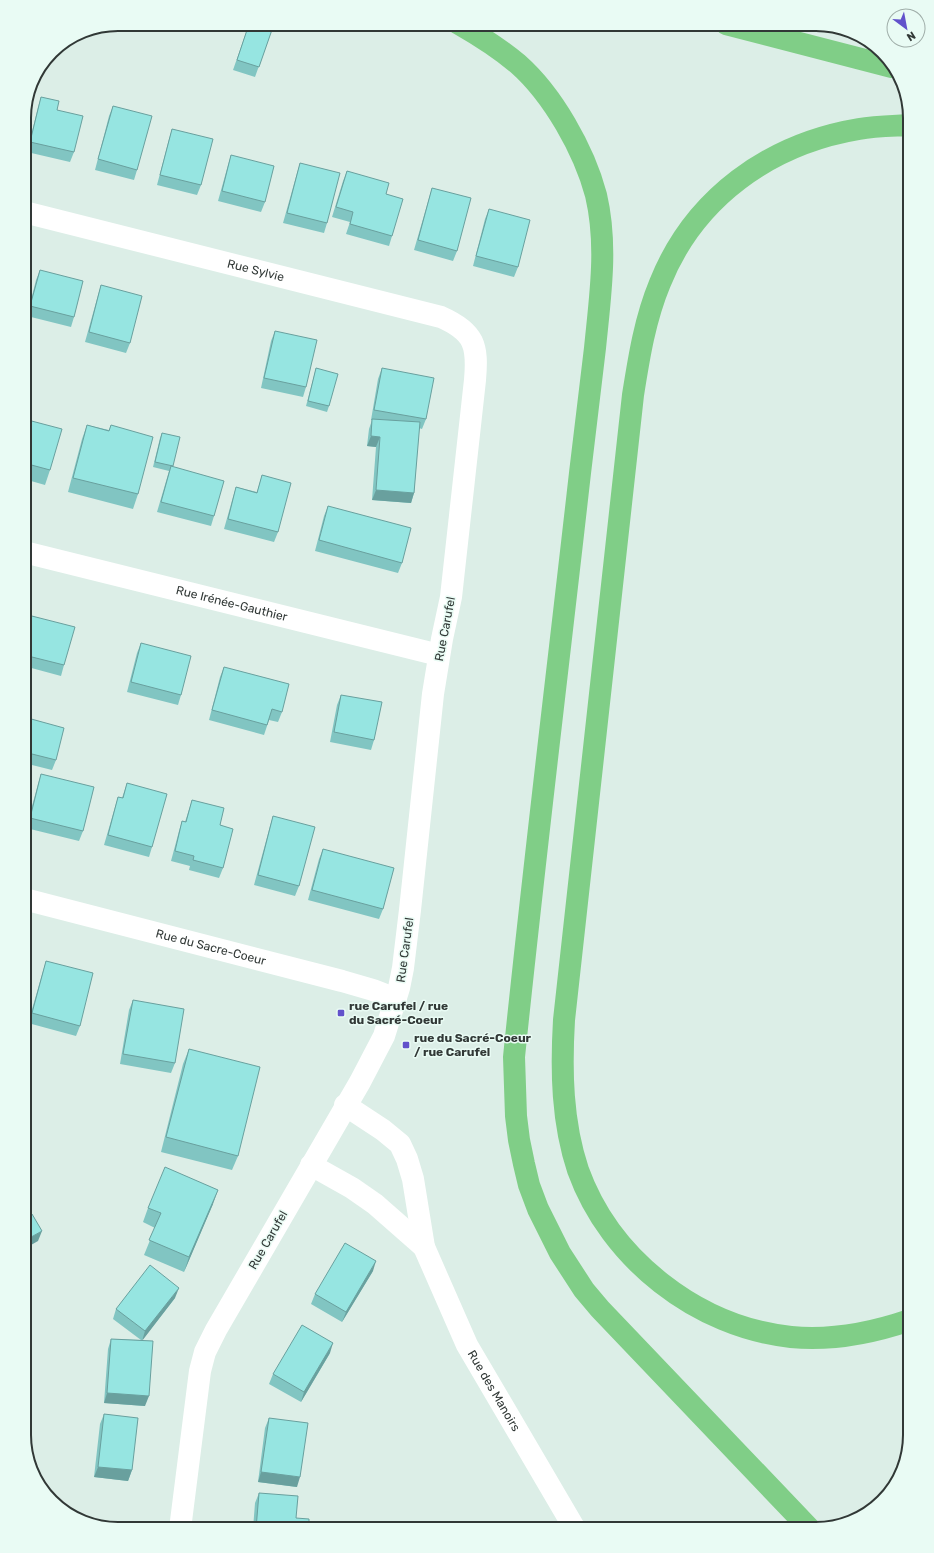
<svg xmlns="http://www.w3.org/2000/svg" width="934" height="1553" font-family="Rubik,sans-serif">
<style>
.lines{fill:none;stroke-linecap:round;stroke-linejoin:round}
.street{stroke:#fff;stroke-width:22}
.highway{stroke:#80ce87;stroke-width:22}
.wall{fill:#81c5c2}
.shaded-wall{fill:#69a09e}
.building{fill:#96e5e1;stroke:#69a09e}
.poi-dot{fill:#6252cb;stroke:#e9fbf4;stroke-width:1.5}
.labels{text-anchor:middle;stroke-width:3;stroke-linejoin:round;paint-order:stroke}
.street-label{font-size:12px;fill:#313836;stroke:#e9fbf4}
.poi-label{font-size:12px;font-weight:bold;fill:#313836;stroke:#e9fbf4;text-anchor:start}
.rim{fill:none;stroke:#313836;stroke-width:2}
</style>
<rect width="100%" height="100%" fill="#dceee7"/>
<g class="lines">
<g class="street">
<path id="s1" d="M24,212L441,317C475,332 478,346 475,380L451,597L442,639L433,694L410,910L403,968L399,988L384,1036L360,1082L216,1330L205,1352L200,1371L180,1529"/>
<path id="s2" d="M24,552L439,655"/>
<path id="s3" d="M24,899L342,981L373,990L396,999"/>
<path id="s4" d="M345,1105L383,1130L400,1144L407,1159L413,1179L424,1247L467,1345L575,1529"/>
<path d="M311,1165L352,1188L375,1204L424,1247"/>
</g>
<path class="highway" d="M459,24C480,36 500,49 518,64C553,95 584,150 596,195C608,246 600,297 595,348C590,389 585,431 580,473C558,668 534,862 514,1057L516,1116L519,1140L524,1164L529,1185L538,1209L560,1253L584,1290L600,1309L810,1529
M726,24L892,67
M910,1320C872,1333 831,1341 791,1337C697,1327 610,1259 578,1170C562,1122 561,1071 564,1020L633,395C639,357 645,319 660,283C694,198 769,144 859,129C875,126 893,126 910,125"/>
</g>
<path class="wall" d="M249,24H274L255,77L233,70Z
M41,97L57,110L74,152L70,162L27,152L38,107Z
M113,106L137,170L134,180L95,170L109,116Z
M172,129L201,185L197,195L157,185L169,139Z
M231,155L265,202L261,212L218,201L228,165Z
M300,163L327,223L324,233L283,223L297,173Z
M347,171L386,194L392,236L389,246L346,234L350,222L332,217L343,181Z
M432,188L457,251L453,261L414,250L429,198Z
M489,209L518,267L514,277L473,266L485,219Z
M40,270L74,317L71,327L27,316L36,280Z
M101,285L130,343L126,353L85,342L98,295Z
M275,331L306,387L303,397L261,388L271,341Z
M316,368L329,406L327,412L306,406Z
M382,368L426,419L422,429L419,428L414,493L411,503L372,500L376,447L367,446L369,429L372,420H371L378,379Z
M24,419L50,470L45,485L24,479Z
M87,425L109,430L111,425L138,494L133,509L68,492L82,439Z
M162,433L173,467L214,516L211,526L157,512L169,471L153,467L160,438Z
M262,475L278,532L274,542L224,529L233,497L236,487L257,492Z
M328,506L402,563L398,573L315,551L324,516Z
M24,614L64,665L61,676L24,666Z
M141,643L181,695L178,705L127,692L137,653Z
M224,667L282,712L278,722L269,720L264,735L209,720L220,677Z
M341,695L374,740L371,750L330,742L337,705Z
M24,717L56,760L52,770L24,763Z
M41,774L83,831L79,841L26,828L38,784Z
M127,783L152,847L149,857L104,845L115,807L118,797L122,798Z
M192,800L220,825L223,868L219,878L189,870L190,866L171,861L179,831L182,821L185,822Z
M273,816L299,886L295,896L254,885L270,826Z
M323,849L383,909L379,919L308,900L319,859Z
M46,961L80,1026L76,1036L28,1023L43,971Z
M133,1000L175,1063L171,1073L120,1064L129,1010Z
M189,1049L238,1156L232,1170L161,1152L183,1064Z
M213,1204L184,1272L144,1255L155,1228L143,1222L148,1208Z
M373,1271L342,1322L311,1304L315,1294Z
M175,1298L142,1340L145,1406L104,1403L108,1349L111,1339L141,1340L113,1319L116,1309Z
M330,1353L301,1402L269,1384L273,1374Z
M104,1414L132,1470L128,1481L94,1477L100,1424Z
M269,1418L297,1487L258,1482L265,1428Z
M259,1493L296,1518L309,1529H253L255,1503Z"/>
<path class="shaded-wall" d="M371,436L380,437L376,447L367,446Z
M376,490L414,493L411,503L372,500Z
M218,1190L213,1204L184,1272L189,1257Z
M42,1231L38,1241L24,1249V1241Z
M376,1261L373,1271L342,1322L346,1312Z
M179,1288L175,1298L142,1341L145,1331Z
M333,1343L330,1353L301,1402L304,1392Z
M107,1393L149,1396L145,1406L104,1403Z
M98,1467L132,1470L128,1481L94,1477Z
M261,1472L300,1477L297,1487L258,1482Z"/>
<path class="building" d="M249,24H274L259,67L237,60Z
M41,97L59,101L57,110L83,116L74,152L30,142Z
M113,106L152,116L137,170L98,159Z
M172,129L213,139L201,185L160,175Z
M231,155L274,166L265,202L222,191Z
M300,163L340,173L327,223L287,213Z
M347,171L389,183L386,194L403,199L392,236L350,224L353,212L336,207Z
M432,188L471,198L457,251L418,240Z
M489,209L530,220L518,267L476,256Z
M40,270L83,281L74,317L30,306Z
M101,285L142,296L130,343L89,332Z
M275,331L317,340L306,387L264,378Z
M316,368L338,374L329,406L308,401Z
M382,368L434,378L426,419L374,410Z
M24,419L62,429L50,470L24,463Z
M372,419L420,422L414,493L376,490L380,437L371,436Z
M87,425L109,431L111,425L153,437L138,494L73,478Z
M162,433L180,437L173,466L155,462Z
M171,466L224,481L214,516L161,502Z
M262,475L291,483L278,532L228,519L236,487L257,493Z
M328,506L411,528L402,563L319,540Z
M24,614L75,627L64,665L24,655Z
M141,643L191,656L181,695L131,682Z
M224,667L289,684L282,712L272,709L267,725L212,710Z
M341,695L382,702L374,740L334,732Z
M24,717L64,728L56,760L24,752Z
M41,774L94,787L83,831L30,818Z
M127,783L167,794L152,847L108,835L118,797L123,798Z
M192,800L224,808L220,825L233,829L223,868L193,860L194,856L175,851L182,821L186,822Z
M273,816L315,827L299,886L258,875Z
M323,849L394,868L383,909L312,890Z
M46,961L93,973L80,1026L32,1013Z
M133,1000L184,1009L175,1063L123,1054Z
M189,1049L260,1067L238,1156L166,1137Z
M165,1167L218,1190L189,1257L149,1240L161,1213L148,1208Z
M32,1214L42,1231L24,1241V1219Z
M345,1243L376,1261L346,1312L315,1294Z
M150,1265L179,1288L145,1331L116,1309Z
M302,1325L333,1343L304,1392L273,1374Z
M111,1339L153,1341L149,1396L107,1393Z
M104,1414L138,1418L132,1470L98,1467Z
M269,1418L308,1423L300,1477L261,1472Z
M259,1493L298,1496L296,1518L309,1519V1529H256Z"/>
<g class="poi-dot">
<rect x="337" y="1009" width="8" height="8" rx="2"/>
<rect x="402" y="1041" width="8" height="8" rx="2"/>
</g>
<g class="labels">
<g class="street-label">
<text dy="4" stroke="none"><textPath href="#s1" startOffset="239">Rue Sylvie</textPath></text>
<text dy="4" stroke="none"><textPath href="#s2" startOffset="214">Rue Irénée-Gauthier</textPath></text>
<text transform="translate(445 629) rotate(-79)" y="4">Rue Carufel</text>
<text dy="4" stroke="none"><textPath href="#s3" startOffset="193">Rue du Sacre-Coeur</textPath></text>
<text transform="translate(405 950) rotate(-82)" y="4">Rue Carufel</text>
<text transform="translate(268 1240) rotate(-60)" y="4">Rue Carufel</text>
<text dy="4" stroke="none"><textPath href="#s4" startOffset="334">Rue des Manoirs</textPath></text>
</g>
<g class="poi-label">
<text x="349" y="1010">rue Carufel / rue<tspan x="349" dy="14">du Sacré-Coeur</tspan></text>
<text x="414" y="1042">rue du Sacré-Coeur<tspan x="414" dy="14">/ rue Carufel</tspan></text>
</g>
</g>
<path d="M0 0H934V1553H0ZM118 31H816A87 87 0 0 1 903 118V1435A87 87 0 0 1 816 1522H118A87 87 0 0 1 31 1435V118A87 87 0 0 1 118 31Z" fill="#e9fbf4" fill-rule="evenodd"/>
<path class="rim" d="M118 31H816A87 87 0 0 1 903 118V1435A87 87 0 0 1 816 1522H118A87 87 0 0 1 31 1435V118A87 87 0 0 1 118 31Z"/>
<g transform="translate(906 28) rotate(148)"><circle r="19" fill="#e9fbf4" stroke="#9fada8"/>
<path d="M0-3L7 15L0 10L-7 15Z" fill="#6252cb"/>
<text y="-6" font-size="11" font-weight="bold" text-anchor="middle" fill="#313836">N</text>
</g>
</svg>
